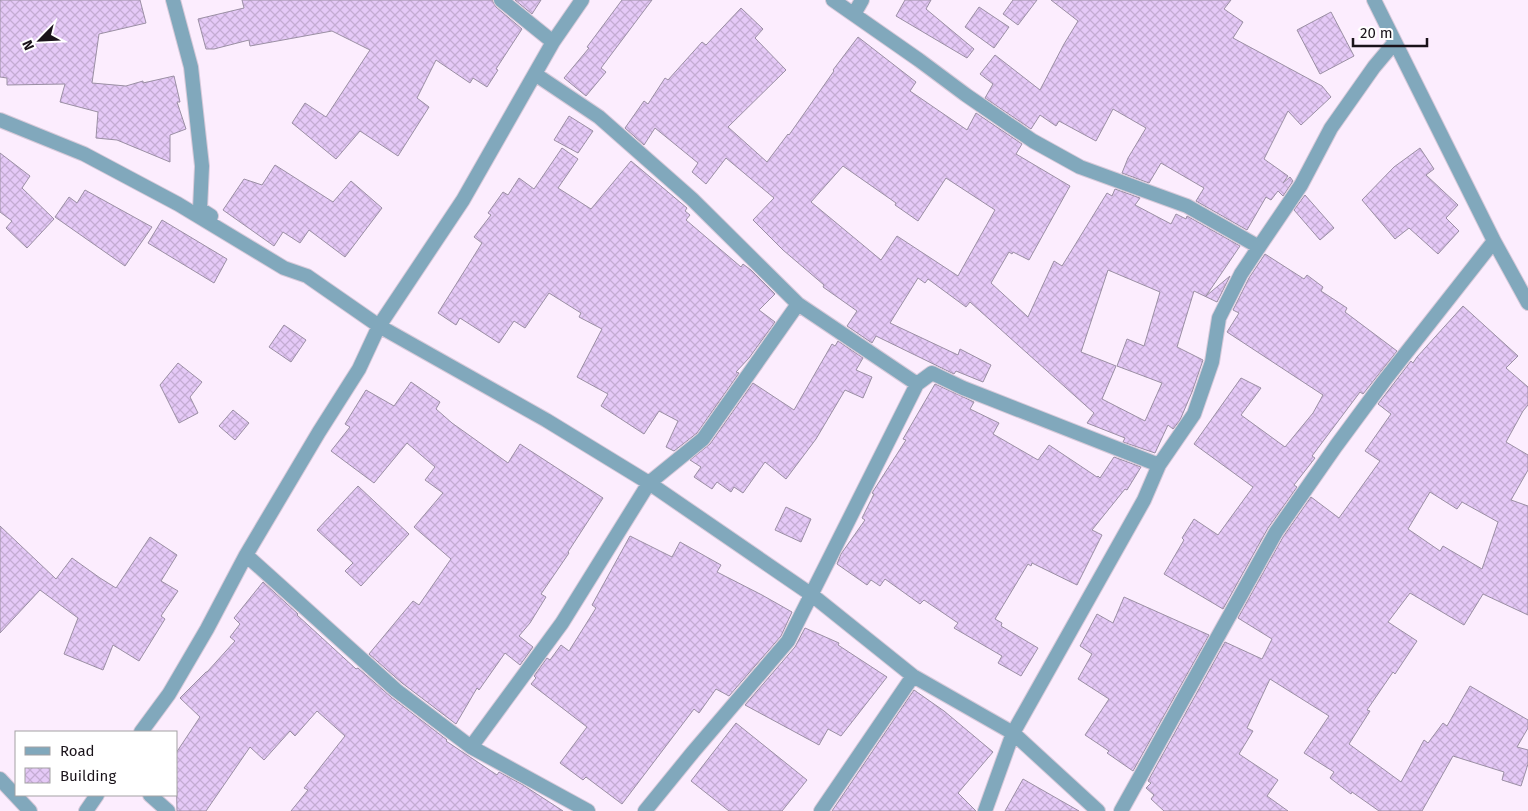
<svg xmlns="http://www.w3.org/2000/svg" width="1528" height="811" font-family="'Fira Sans',sans-serif">
<style>
.building{fill:url(#building-cross-hatch);stroke:#9b8fa4;fill-rule:evenodd}
.lines{fill:none;stroke-linecap:round;stroke-linejoin:round}
.minor-casing{stroke:#d8cada;stroke-width:16}
.minor{stroke:#81a8bc;stroke-width:14}
</style>
<defs>
<pattern id="building-cross-hatch" width="8" height="8" patternUnits="userSpaceOnUse" patternTransform="scale(1.25)"><rect width="8" height="8" fill="#e5c9f7"/><path d="M0 0l8 8M0 8l8-8" fill="none" stroke="#c4acd3"/></pattern>
</defs>
<rect width="100%" height="100%" fill="#fcedfe"/>
<path class="building" d="M0,0H140L146,23L99,34L92,83L126,86L143,81V83L174,76L180,102H177L186,129L170,135V162L117,140L96,138L98,112L60,102L65,84L7,85V78L0,77Z
M242,0H492L496,7L522,29L496,69L498,70L487,87L473,78L470,83L436,60L417,98L429,107L398,156L360,131L336,159L292,123L305,103L326,117L370,50L332,31L250,46L249,40L214,49H206L198,19L244,8Z
M515,0H541L532,14Z
M622,0H652L601,68L606,72L586,96L564,78L589,48L587,47Z
M905,0H931L926,9L974,49L967,58L896,16Z
M1013,0H1037L1018,25L1003,14Z
M1051,0H1231L1224,9L1243,22L1233,38L1322,86L1331,97L1301,125L1288,111L1264,159L1288,176L1283,183L1290,177L1293,181L1283,196L1278,191L1271,200L1266,197L1247,230L1196,201L1204,188L1161,163L1149,183L1122,173L1128,158L1146,128L1113,109L1096,141L1059,121L1056,126L1040,115L1031,129L985,98L993,84L980,74L995,55L1040,90L1064,44L1078,21Z
M979,7L1009,27L994,48L965,27Z
M741,8L763,29L755,38L786,70L728,127L767,162L788,134L789,135L834,71L833,70L858,37L916,82L910,91L967,130L976,113L1022,144L1016,154L1070,186L1029,260L1013,252L1012,254L1009,252L991,283L1028,317L1054,261L1062,266L1107,193L1112,196L1115,189L1140,198L1135,205L1171,224L1176,214L1186,219L1187,216L1240,246L1206,296L1230,276L1217,302L1194,291L1177,347L1203,360L1192,392L1180,420L1173,429L1168,425L1155,453L1123,442L1125,438L1087,423L1094,413L970,302L966,307L928,279L925,283L918,278L890,323L958,355L960,349L991,365L983,382L956,371L954,374L876,336L872,343L847,326L857,311L823,287L824,285L783,250L753,220L774,198L726,158L706,184L692,172L698,163L655,128L644,145L625,128L644,101L648,104L665,78L668,80L702,42L706,45ZM843,166L896,203L895,205L918,221L946,178L995,210L958,276L897,236L881,260L811,202ZM1108,270L1160,292L1144,346L1127,339L1117,366L1162,383L1145,421L1102,399L1116,366L1081,352Z
M1331,12L1354,56L1320,74L1297,30Z
M569,116L593,131L578,153L554,140Z
M562,148L578,159L558,188L591,209L631,161L687,208L685,211L690,215L686,220L741,267L743,264L751,270L775,294L759,310L775,322L749,358L736,372L739,373L697,433L674,451L666,447L678,421L659,411L644,434L601,406L608,394L577,377L602,329L579,317L581,313L549,293L525,328L514,321L499,343L460,318L456,325L438,313L482,243L474,237L491,215L488,213L503,192L508,195L519,178L534,189Z
M1420,148L1434,169L1426,175L1458,205L1446,218L1459,231L1438,254L1409,228L1395,239L1362,200L1394,167Z
M0,153L30,176L22,188L54,219L27,248L6,228L12,221L0,212Z
M275,165L333,202L351,181L382,208L345,257L309,230L300,243L283,232L274,246L223,210L244,179L262,185Z
M85,190L152,227L125,266L55,217L69,197L77,203Z
M1305,195L1334,228L1320,240L1294,210Z
M162,220L227,259L214,283L148,243Z
M1265,254L1304,279L1307,275L1323,287L1321,291L1347,308L1345,312L1397,351L1363,394L1360,392L1312,456L1315,458L1294,485L1297,487L1268,528L1223,609L1164,574L1184,540L1182,538L1194,519L1218,535L1253,487L1194,444L1241,378L1261,388L1241,415L1285,447L1313,413L1323,395L1227,332L1239,313L1233,310L1249,278Z
M1463,306L1518,356L1506,368L1528,387V405L1523,411L1506,442L1528,455V470L1511,500L1528,506V615L1483,594L1464,625L1410,593L1388,622L1417,641L1395,674L1393,672L1367,710L1370,711L1349,744L1401,782L1424,740L1428,743L1443,723L1447,726L1470,686L1528,720V728L1517,747L1528,750V764L1521,786L1502,780L1504,772L1453,756L1422,811H1379L1352,792L1351,794L1330,778L1334,772L1304,753L1329,716L1270,679L1247,728L1253,731L1239,754L1278,780L1267,796L1288,811H1164L1151,799L1154,795L1146,788L1151,783L1148,781L1225,642L1262,659L1272,639L1238,618L1283,537L1311,497L1339,518L1380,461L1365,451L1391,414L1378,404L1411,361L1413,363L1417,357ZM1430,492L1457,509L1462,502L1498,522L1482,569L1443,546L1440,551L1408,529Z
M284,325L306,340L291,362L269,347Z
M838,341L863,358L856,370L872,377L863,398L845,390L816,439L786,479L765,462L743,493L734,487L731,492L717,482L712,489L694,477L701,467L690,460L710,444L753,383L794,410L832,344L835,346Z
M178,363L202,382L190,397L198,413L179,423L160,385Z
M411,382L440,402L436,409L452,423L508,463L520,444L603,498L568,552L569,553L541,594L546,597L530,623L519,636L533,647L520,665L505,653L479,690L477,688L456,724L402,683L369,654L413,601L419,605L451,559L414,527L443,493L425,480L435,467L407,443L374,483L331,451L350,427L345,424L366,390L394,406Z
M935,384L974,402L970,409L999,423L993,434L1038,460L1049,445L1097,477L1098,476L1100,478L1114,457L1141,467L1127,490L1125,489L1092,530L1102,535L1077,585L1032,563L1031,566L1028,564L995,619L1002,623L1001,626L1038,648L1021,676L998,663L1002,656L954,628L958,623L924,600L920,604L885,579L880,586L871,580L867,585L837,564L841,554L865,520L862,518L874,494L872,493L906,440L903,439Z
M233,410L249,423L235,440L219,426Z
M358,486L409,534L361,586L345,571L353,563L317,530Z
M786,507L811,519L801,542L775,530Z
M0,526L56,579L72,558L100,578L116,588L150,537L177,555L161,581L178,591L161,616L165,619L139,661L113,645L103,670L64,654L78,618L40,590L0,633Z
M630,536L672,557L680,542L721,565L717,572L762,595L792,612L781,636L729,696L716,689L699,713L694,709L622,804L586,777L583,780L560,763L587,727L531,684L536,678L534,676L547,658L550,660L561,645L569,651L596,608L592,605Z
M263,582L298,614L297,615L356,669L358,668L391,697L447,740L446,741L497,775L499,772L523,785L563,811H291L308,790L304,788L345,736L317,711L295,736L290,731L264,760L250,747L206,811H177L176,753L200,717L180,698L206,672H207L235,641L230,637L240,624L234,618Z
M1124,597L1209,635L1133,771L1107,753L1109,751L1085,735L1109,699L1078,679L1092,654L1080,646L1097,614L1113,623Z
M805,628L839,643L838,645L887,677L841,736L828,729L819,745L745,705L795,647Z
M914,690L944,711L993,752L958,793L976,811H832Z
M736,723L807,780L782,811H729L691,781Z
M1023,779L1079,811H1005Z"/>
<g class="lines">
<defs>
<path id="minor" d="M173,0L191,67L202,166L200,209L211,216
M501,0L553,42
M833,0L919,60L966,95L1033,141L1080,167L1187,206L1259,247L1241,274L1219,318L1212,362L1194,414L1159,465L1144,500L1013,733L985,811
M1374,0L1494,241L1528,303
M854,14L862,0
M535,74L599,117L692,199L798,304
M0,120L84,154L178,204L284,268L307,276L379,326L546,420L649,483L812,595L913,676L1013,733L1098,811
M1259,247L1301,185L1331,128L1374,67L1395,42
M246,555L396,690L471,747L588,811
M141,732L169,694L207,629L246,555L319,432L359,369L379,326L463,200L553,42L582,0
M471,747L562,623L649,483L703,439L798,304L917,384
M0,779L30,811
M150,795L168,811
M86,811L97,795
M645,811L693,752L788,641L917,384L932,373L963,388L1159,465
M821,811L913,676
M1121,811L1276,532L1336,446L1384,381L1494,241"/>
</defs>
<use href="#minor" class="minor-casing"/>
<use href="#minor" class="minor"/>
</g>
<rect x="15" y="731" width="162" height="65" fill="#ffffff" stroke="#a3a1a3"/>
<rect x="25" y="747" width="25" height="8" fill="#81a8bc" stroke="#a3a1a3"/>
<text x="60" y="756" font-size="15" fill="#1a131a">Road</text>
<rect x="25" y="768" width="25" height="15" fill="url(#building-cross-hatch)" stroke="#a3a1a3"/>
<text x="60" y="781" font-size="15" fill="#1a131a">Building</text>
<g transform="translate(40 40) rotate(246)" stroke="#ffffff" stroke-width="4" paint-order="stroke">
<path d="M0-4L9 19L0 12L-9 19Z" fill="#1a131a"/>
<text y="-8" font-size="14" font-weight="bold" text-anchor="middle" fill="#1a131a">N</text>
</g>
<path d="M1353 38v8h74v-8" fill="none" stroke="#1a131a" stroke-width="2.5"/>
<text x="1360" y="38" font-size="15" fill="#1a131a" stroke="#ffffff" stroke-width="4" paint-order="stroke">20 m</text>
</svg>
